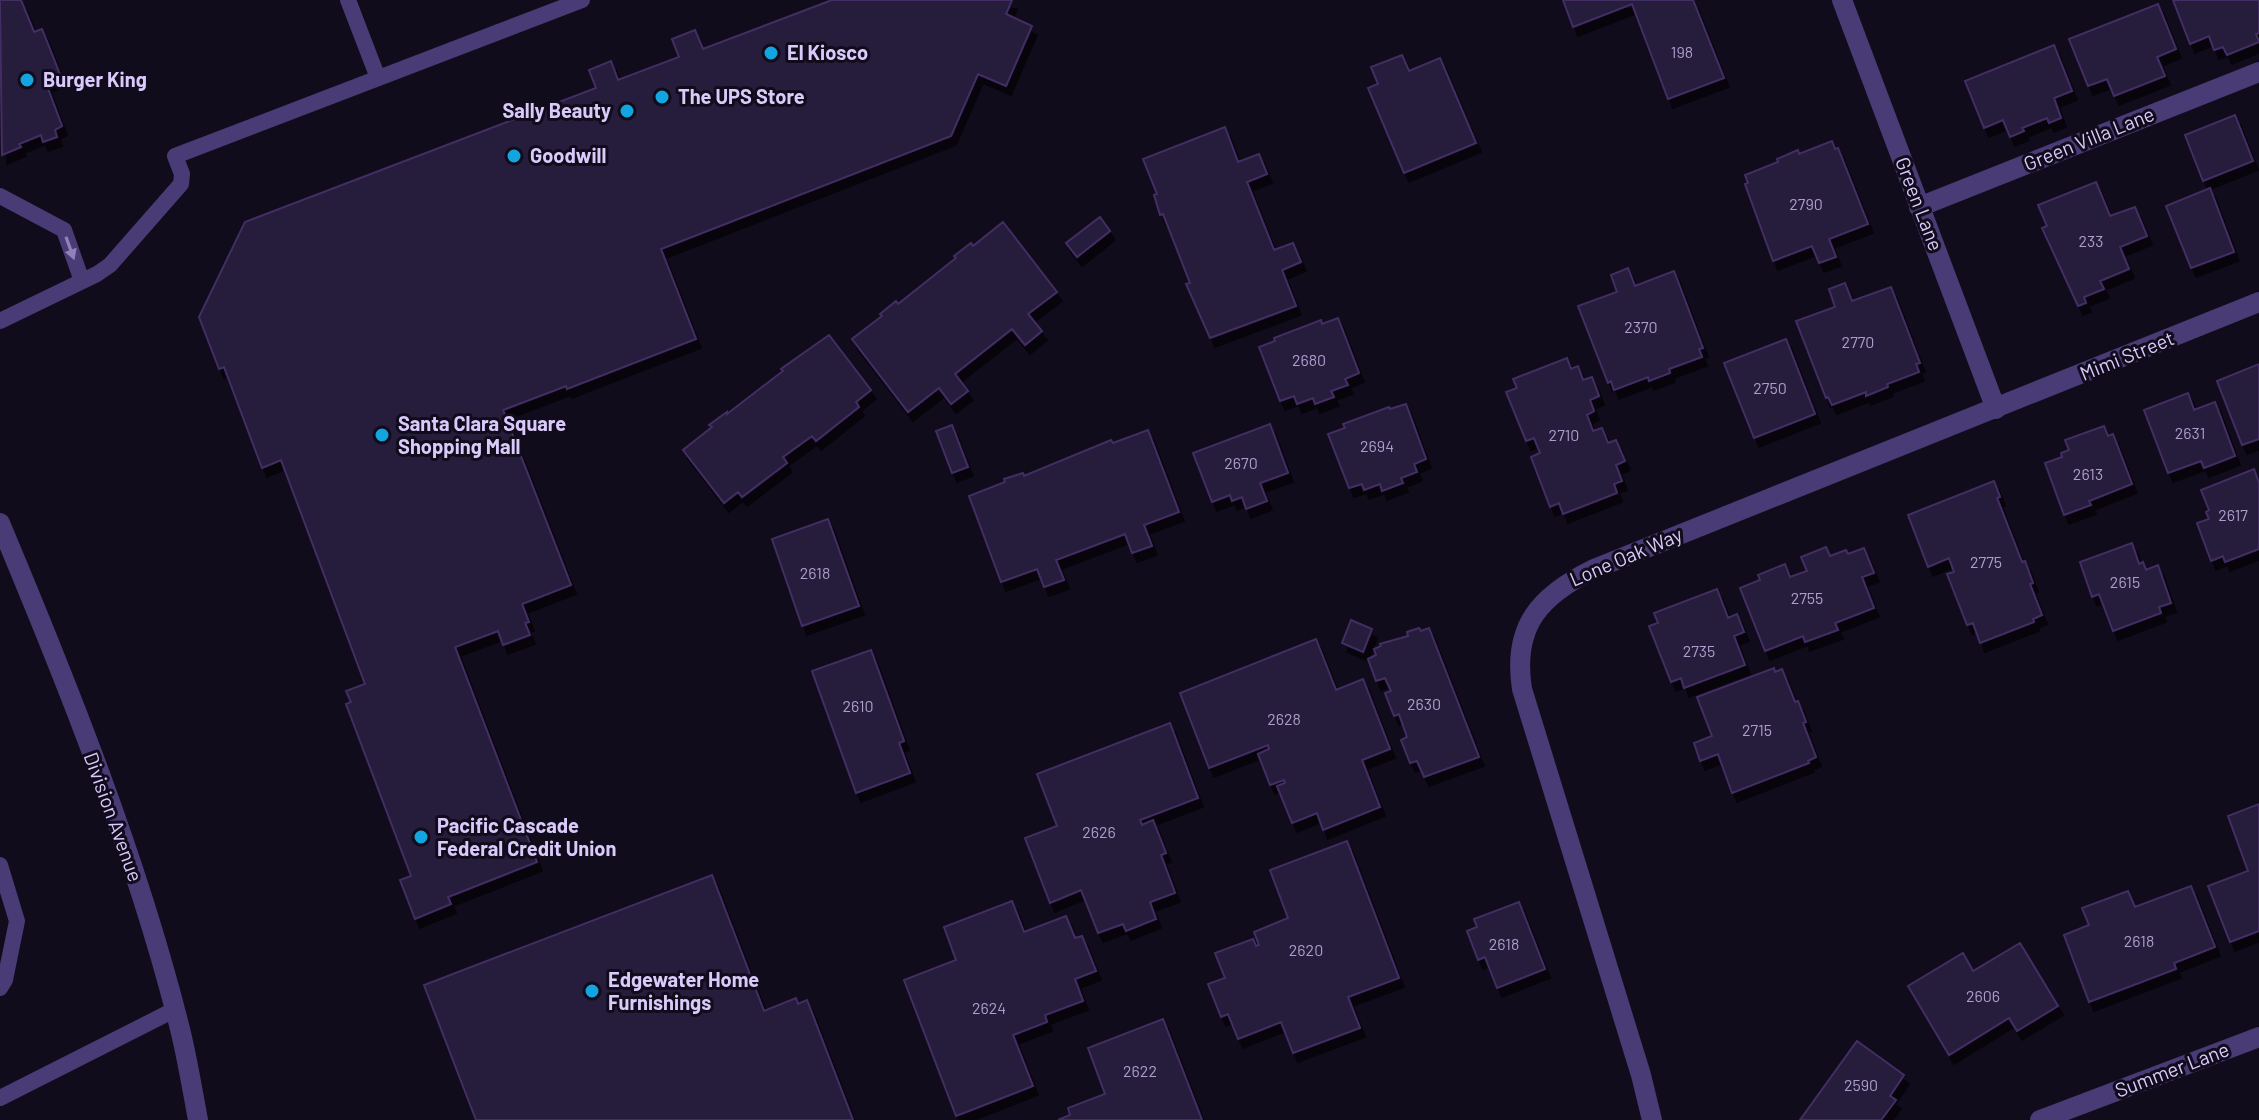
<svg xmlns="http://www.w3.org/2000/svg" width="2259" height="1120" font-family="Barlow,sans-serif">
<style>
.building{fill:#261a3a;stroke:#432e64;stroke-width:2;filter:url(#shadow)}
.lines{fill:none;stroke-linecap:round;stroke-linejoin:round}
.service{stroke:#483b76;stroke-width:16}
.minor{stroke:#483b76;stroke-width:20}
.tertiary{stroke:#483b76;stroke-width:20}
.oneway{fill:#9082b8}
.poi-dot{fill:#12a5df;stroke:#110c1b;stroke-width:3}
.labels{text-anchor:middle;stroke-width:6;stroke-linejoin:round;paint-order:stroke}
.number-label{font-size:16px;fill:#ac9ecb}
.poi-label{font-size:20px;font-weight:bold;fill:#d9cafb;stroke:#110c1b;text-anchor:start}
.street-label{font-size:20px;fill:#d9cafb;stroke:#110c1b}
</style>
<defs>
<filter id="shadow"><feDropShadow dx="5" dy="9" stdDeviation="0" flood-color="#0009"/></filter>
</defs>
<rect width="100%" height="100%" fill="#110c1b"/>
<path class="building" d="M0,0H21L34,32L42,29L61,77L46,83L62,126L55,130L57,137L43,142L41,135L19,144L21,147L2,155Z
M832,0H1012L1006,14L1032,26L1006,86L978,74L951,136L661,249L696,339L567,389L566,386L503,410L571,585L522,604L529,622L525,623L530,635L503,645L498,631L455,647L537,862L448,897L451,904L415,919L400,880L411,876L346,704L351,702L346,691L365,684L281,460L262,468L224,367L219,369L199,317L245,222L596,88L589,70L611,61L618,80L679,57L672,39L695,30L703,49Z
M1563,0H1693L1724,78L1668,99L1632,4L1573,27Z
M2173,0H2259V33L2256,34L2259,42L2227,55L2223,47L2214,50L2209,36L2190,44Z
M2158,4L2176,49L2157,57L2165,76L2114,96L2107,79L2088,86L2069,39Z
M2054,45L2072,91L2054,98L2061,118L2049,123L2047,118L2022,128L2024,131L2010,137L2003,120L1984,128L1965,81Z
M1402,55L1409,71L1440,58L1476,143L1404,173L1368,88L1378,84L1371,67Z
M2235,115L2253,161L2203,181L2185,135Z
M1225,127L1238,162L1259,154L1267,174L1247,182L1274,250L1293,243L1301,262L1282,270L1296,306L1210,338L1186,284L1190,283L1163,214L1160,215L1154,195L1157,194L1143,159Z
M1832,141L1835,149L1838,148L1868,224L1829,239L1836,257L1819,263L1812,246L1773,261L1745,184L1748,183L1745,175L1778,162L1777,159L1798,150L1799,154Z
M2096,182L2110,216L2135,207L2147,236L2120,247L2129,269L2100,281L2104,289L2084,297L2086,303L2078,306L2042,228L2047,226L2038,205Z
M2210,188L2234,252L2191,268L2166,206Z
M1100,217L1110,231L1077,257L1066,243Z
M1003,222L1057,292L1028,314L1042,331L1025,345L1012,329L955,374L968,391L951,404L939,388L908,412L852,339L882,316L880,314L896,301L898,304L956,258L954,256L971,243L973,246Z
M1628,268L1635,286L1674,271L1703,348L1699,349L1702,357L1669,369L1670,373L1649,381L1648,377L1614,390L1611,381L1608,383L1578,306L1617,292L1611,275Z
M1845,283L1852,301L1891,287L1920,363L1916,364L1919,372L1887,384L1888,387L1866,396V392L1832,405L1828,397L1826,398L1796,321L1835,307L1829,289Z
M1338,318L1359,373L1345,379L1348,385L1331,391L1334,397L1315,404L1313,398L1297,404L1294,396L1280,401L1259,347L1275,341L1274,338L1321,320L1322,324Z
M829,335L871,390L856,402L859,407L816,441L812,436L783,457L787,463L742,497L738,492L724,503L683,450L712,427L709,425L727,412V414L783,371L781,369Z
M1786,339L1815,414L1754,438L1724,363Z
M1567,358L1571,369L1578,366L1583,380L1592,377L1599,396L1590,400L1594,411L1587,415L1593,431L1602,428L1608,443L1616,440L1625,461L1616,465L1622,481L1614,484L1617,493L1563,514L1559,503L1550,507L1531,457L1540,453L1534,438L1526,441L1506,392L1517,388L1513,379Z
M2259,364V439L2242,445L2217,381Z
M2188,393L2194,410L2215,402L2235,456L2204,468L2201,461L2168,473L2144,410Z
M1406,404L1426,459L1414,464L1417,472L1401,478L1403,483L1382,491L1380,484L1364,490L1362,484L1349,488L1328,434L1345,428L1343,424L1389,407L1390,409Z
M1270,424L1288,473L1260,483L1267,501L1246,509L1242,497L1232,501L1230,495L1212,502L1193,453Z
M952,425L968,467L952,473L936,431Z
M2104,426L2108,436L2113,434L2132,484L2089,501L2091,505L2064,515L2045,463L2062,457L2061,453L2069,450L2065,440Z
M1148,430L1179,512L1144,525L1152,546L1132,553L1125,534L1056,560L1064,580L1044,587L1037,569L1001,582L969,496L1005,482L1004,479L1023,473L1024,476L1111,440L1113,443Z
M2254,469L2259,483V549L2225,562L2223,556L2211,561L2197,523L2209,519L2206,512L2209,510L2201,490Z
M1994,481L2000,497L1997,498L2022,562L2025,561L2033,583L2030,584L2042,615L2033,619L2034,622L1980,643L1973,623L1967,625L1947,574L1954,572L1949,558L1928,567L1908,515Z
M828,519L859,606L802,626L772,539Z
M2132,543L2139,564L2143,562L2146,570L2158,565L2171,603L2159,607L2161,613L2113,631L2099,594L2092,597L2080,562Z
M1826,547L1830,556L1846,550L1848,554L1864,548L1874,573L1862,577L1874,608L1835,623L1838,630L1805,642L1803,636L1765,651L1740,588L1760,580L1758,575L1785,564L1790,577L1807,571L1801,557Z
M1717,589L1728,618L1737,614L1744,632L1734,636L1745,665L1684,688L1681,678L1671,682L1649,626L1658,623L1654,613Z
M1351,620L1372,629L1363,652L1342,643Z
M1419,628L1421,631L1429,628L1479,757L1424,777L1417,761L1410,763L1401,740L1407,737L1399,714L1394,716L1385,693L1391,691L1385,678L1376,681L1368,659L1376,655L1374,649L1381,646L1380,644L1408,636L1407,632Z
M1316,639L1336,690L1363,679L1390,749L1362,760L1380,807L1323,830L1317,813L1292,823L1277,786L1285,783L1284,780L1270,785L1258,754L1269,749L1268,745L1209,768L1180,693Z
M871,650L904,741L899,743L910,773L856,793L812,671Z
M1774,668L1775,672L1782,669L1795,702L1798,701L1806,722L1803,723L1816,757L1808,761L1809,763L1732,793L1718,754L1700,761L1694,743L1712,736L1697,697Z
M1170,723L1198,798L1140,820L1142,825L1153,820L1166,853L1161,855L1175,893L1150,902L1156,919L1126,931L1123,924L1098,933L1081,890L1050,903L1025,838L1057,826L1037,774Z
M2259,804V931L2230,942L2208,886L2248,871L2228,816Z
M1347,841L1399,978L1348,997L1360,1028L1293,1053L1281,1022L1238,1039L1228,1014L1221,1017L1208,984L1225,978L1215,953L1253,939L1256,946L1259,945L1254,932L1288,918L1270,870Z
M712,875L764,1011L796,998L798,1004L807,1000L853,1120H476L424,985Z
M2191,886L2215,947L2174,963L2176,969L2089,1002L2064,935L2089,925L2082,908L2128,891L2135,907Z
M1012,901L1024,932L1066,916L1075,938L1082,936L1096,971L1075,979L1083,1001L1045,1015L1047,1022L1013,1035L1033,1086L956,1116L904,980L956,960L944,927Z
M1519,902L1545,969L1497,988L1485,957L1478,960L1467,931L1477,927L1474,919Z
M2020,943L2058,1006L2017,1031L2009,1018L1949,1055L1908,986L1963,953L1973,971Z
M1163,1019L1202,1120H1058L1070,1115L1068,1108L1105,1094L1088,1048Z
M1857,1041L1904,1075L1890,1096L1896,1100L1881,1120H1800Z"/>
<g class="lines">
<path class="service" d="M348,0L378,78
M0,196L64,230L82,281
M0,321L97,274L110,265L181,184L182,174L175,156L582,0
M0,865L17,921L5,980L0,988
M0,1098L174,1010"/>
<path class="minor" d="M1842,0L1996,409
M1919,207L2259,72
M1652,1120L1641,1075L1522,689C1512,625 1541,595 1594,569L2259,302
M2040,1120L2259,1037"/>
<path class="tertiary" d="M0,523C68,685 136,855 179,1025C187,1056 192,1088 198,1120"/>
</g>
<defs><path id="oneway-solid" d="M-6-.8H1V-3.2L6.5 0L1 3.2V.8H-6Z" transform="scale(2)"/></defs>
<use class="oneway" href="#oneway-solid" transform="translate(70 248) rotate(70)"/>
<g class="poi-dot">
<circle cx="771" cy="53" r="8"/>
<circle cx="27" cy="80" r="8"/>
<circle cx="662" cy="97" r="8"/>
<circle cx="627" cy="111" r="8"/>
<circle cx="514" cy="156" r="8"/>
<circle cx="382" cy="435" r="8"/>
<circle cx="421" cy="837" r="8"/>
<circle cx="592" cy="991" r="8"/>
</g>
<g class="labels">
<g class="number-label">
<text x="1682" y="58">198</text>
<text x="1806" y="210">2790</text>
<text x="2091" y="247">233</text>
<text x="1641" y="333">2370</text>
<text x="1858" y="348">2770</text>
<text x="1309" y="366">2680</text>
<text x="1770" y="394">2750</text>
<text x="2190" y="439">2631</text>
<text x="1564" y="441">2710</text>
<text x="1377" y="452">2694</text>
<text x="1241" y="469">2670</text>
<text x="2088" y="480">2613</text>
<text x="2233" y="521">2617</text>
<text x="1986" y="568">2775</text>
<text x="815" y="579">2618</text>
<text x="2125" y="588">2615</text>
<text x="1807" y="604">2755</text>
<text x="1699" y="657">2735</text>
<text x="1424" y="710">2630</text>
<text x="858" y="712">2610</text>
<text x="1284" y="725">2628</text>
<text x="1757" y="736">2715</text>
<text x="1099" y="838">2626</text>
<text x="2139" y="947">2618</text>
<text x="1504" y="950">2618</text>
<text x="1306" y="956">2620</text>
<text x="1983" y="1002">2606</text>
<text x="989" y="1014">2624</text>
<text x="1140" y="1077">2622</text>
<text x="1861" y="1091">2590</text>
</g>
<g class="poi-label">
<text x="787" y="60">El Kiosco</text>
<text x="43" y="87">Burger King</text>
<text x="678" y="104">The UPS Store</text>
<text x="611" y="118" text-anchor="end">Sally Beauty</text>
<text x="530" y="163">Goodwill</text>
<text x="398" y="431">Santa Clara Square<tspan x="398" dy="23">Shopping Mall</tspan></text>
<text x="437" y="833">Pacific Cascade<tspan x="437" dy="23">Federal Credit Union</tspan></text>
<text x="608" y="987">Edgewater Home<tspan x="608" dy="23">Furnishings</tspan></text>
</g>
<g class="street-label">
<text transform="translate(2089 139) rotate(-22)" y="7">Green Villa Lane</text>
<text transform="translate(1919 204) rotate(69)" y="7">Green Lane</text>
<text transform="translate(2127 356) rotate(-22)" y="7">Mimi Street</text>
<text transform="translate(1626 557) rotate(-23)" y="7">Lone Oak Way</text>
<text transform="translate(113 817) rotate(70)" y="7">Division Avenue</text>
<text transform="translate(2172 1070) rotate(-21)" y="7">Summer Lane</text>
</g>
</g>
</svg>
